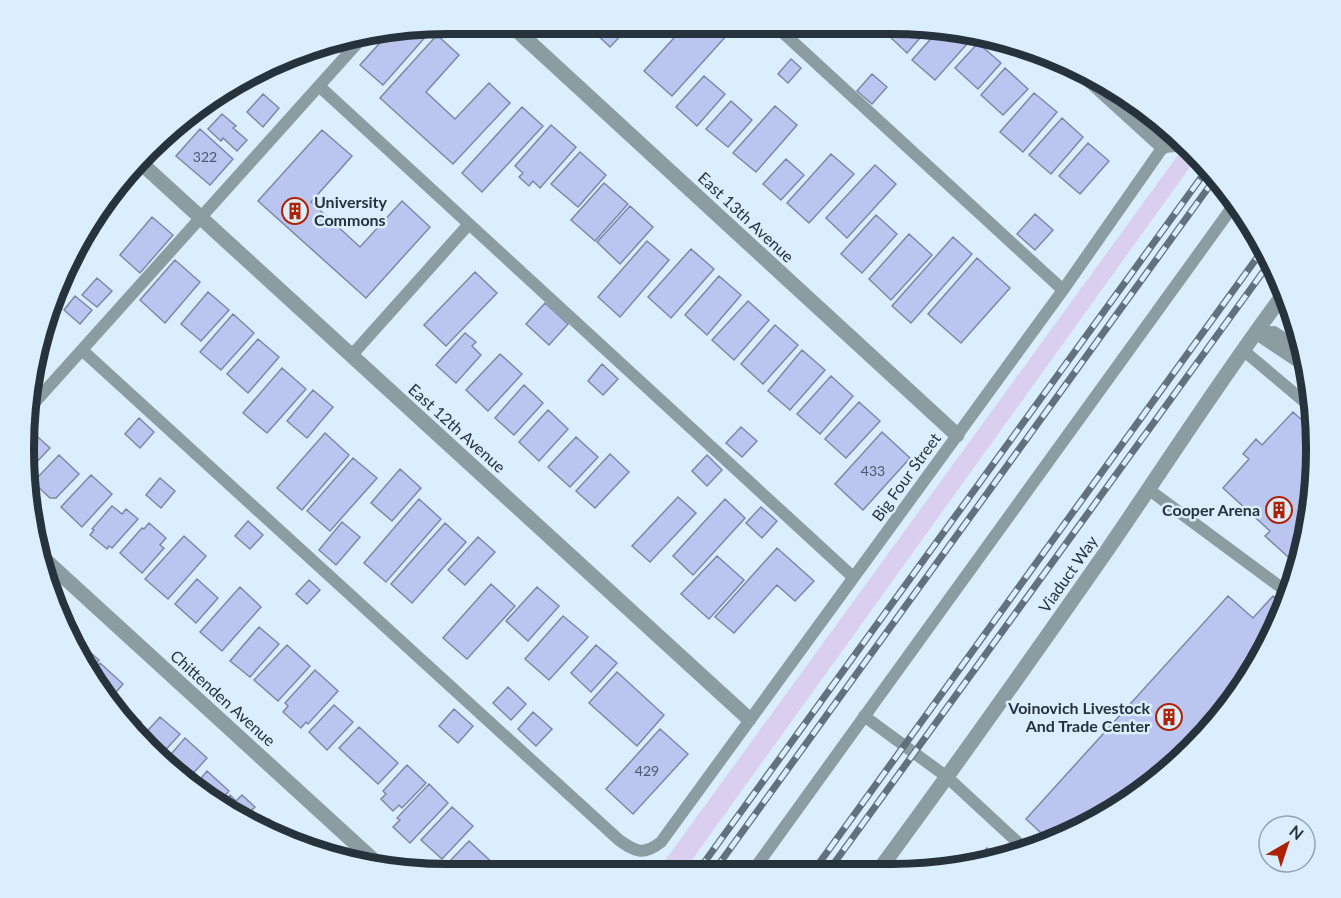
<svg xmlns="http://www.w3.org/2000/svg" width="1341" height="898" font-family="Lato,sans-serif">
<style>
.green{fill:#dbcff0}
.building{fill:#bac6f0;stroke:#7e87a7;stroke-width:1.5}
.lines{fill:none;stroke-linecap:round;stroke-linejoin:round}
.lane{stroke:#8b9da1;stroke-width:12}
.street{stroke:#8b9da1;stroke-width:15}
.rail-casing{stroke:#62717d;stroke-width:7}
.rail{stroke:#dbeefe;stroke-width:4.5;stroke-dasharray:14;stroke-linecap:butt}
.labels{text-anchor:middle;stroke-width:5;stroke-linejoin:round;paint-order:stroke}
.number-label{font-size:14px;fill:#4b5869}
.poi-label{font-size:16px;font-weight:bold;fill:#26333c;stroke:#dbeefe;text-anchor:end}
.street-label{font-size:16px;fill:#26333c;stroke:#dbeefe}
.rim{fill:none;stroke:#26333c;stroke-width:8}
</style>
<rect width="100%" height="100%" fill="#dbeefe"/>
<path class="green" d="M1186,144L1198,156L684,871L658,870Z"/>
<path class="building" d="M435,26L383,85L360,65L388,34Z
M592,26L629,27L610,47L590,28Z
M683,28H722L728,34L672,96L644,71Z
M890,31H926L907,53L887,34Z
M937,32H969L974,36L935,80L912,60Z
M437,35L459,55L426,92L455,119L489,83L510,103L453,164L380,98Z
M978,43L1001,63L978,89L955,68Z
M791,59L801,68L788,83L778,74Z
M1005,68L1028,89L1003,115L981,95Z
M872,74L887,87L872,104L857,91Z
M704,76L725,94L697,126L676,107Z
M1034,93L1057,112L1023,152L1000,132Z
M263,94L279,108L263,127L247,112Z
M731,101L752,120L728,147L706,129Z
M775,106L797,125L756,172L733,153Z
M522,107L543,126L482,192L462,173Z
M222,114L236,126L233,128L247,140L237,151L223,138L221,141L208,129Z
M1062,118L1083,137L1051,174L1029,155Z
M551,125L576,147L540,188L533,181L529,186L519,177L523,173L515,166Z
M200,129L233,159L210,185L176,156Z
M322,130L352,156L311,202L360,247L402,201L430,227L366,298L258,201Z
M1088,143L1109,161L1080,194L1059,176Z
M580,152L606,175L578,207L551,184Z
M831,154L854,174L809,223L787,203Z
M786,159L804,175L781,200L763,184Z
M875,165L896,184L847,238L826,218Z
M120,183L124,187L103,211L101,209L112,190Z
M604,183L628,204L595,241L571,220Z
M630,206L653,227L620,264L597,242Z
M1035,214L1053,230L1035,250L1017,234Z
M876,215L897,234L862,273L841,254Z
M152,217L173,235L140,273L120,255Z
M909,234L932,255L891,300L869,279Z
M953,237L972,254L911,323L892,306Z
M647,241L669,260L620,317L598,297Z
M691,249L714,269L671,318L648,297Z
M977,258L1010,288L961,343L928,314Z
M175,260L200,282L165,323L140,300Z
M475,272L497,293L446,346L424,325Z
M719,276L741,295L707,335L685,315Z
M97,278L112,291L97,307L82,295Z
M208,292L229,310L201,341L181,324Z
M75,296L92,310L80,324L64,310Z
M748,301L769,320L734,360L712,340Z
M545,303L568,324L549,345L526,324Z
M233,314L254,333L221,370L200,352Z
M775,325L798,345L763,384L741,364Z
M465,333L476,342L472,346L481,355L456,383L436,365Z
M258,339L279,357L248,393L227,374Z
M802,350L825,370L790,410L768,391Z
M500,354L522,374L488,411L466,390Z
M1308,363L1309,366L1310,382L1300,375Z
M602,364L618,379L603,395L588,381Z
M282,368L306,389L267,433L243,413Z
M831,376L853,396L820,434L797,414Z
M524,385L543,403L514,435L495,418Z
M313,390L333,407L307,438L287,421Z
M859,402L880,421L846,458L825,439Z
M548,410L568,429L539,461L519,442Z
M1293,412L1315,432L1317,449L1309,532L1298,566L1265,536L1270,531L1223,488L1249,459L1243,454L1256,439L1262,445Z
M139,418L154,432L140,448L125,434Z
M741,427L757,441L742,457L726,443Z
M29,429L50,448L28,471L26,433Z
M882,432L910,458L863,510L835,484Z
M325,433L349,455L302,510L277,488Z
M576,437L598,457L570,487L548,467Z
M610,454L629,472L595,508L576,491Z
M59,455L79,474L56,498H50L36,485V479Z
M707,455L722,470L707,486L692,471Z
M353,458L377,478L330,531L307,511Z
M400,469L421,488L392,521L371,503Z
M91,475L112,494L82,527L61,507Z
M160,478L175,491L161,508L146,495Z
M678,497L696,513L650,562L632,546Z
M419,499L441,519L386,582L364,563Z
M725,499L745,518L693,575L673,556Z
M112,506L122,514L126,509L138,519L112,548L109,546L107,549L90,535L94,530L92,529Z
M761,507L777,521L762,538L746,523Z
M248,521L263,535L250,549L235,536Z
M342,522L360,537L336,565L319,550Z
M149,523L166,538L160,545L164,548L142,573L120,553L142,528L144,529Z
M445,523L466,542L412,603L391,584Z
M184,536L206,556L168,599L145,579Z
M478,537L495,552L465,585L448,570Z
M777,548L814,581L795,601L777,585L734,633L715,617Z
M717,556L744,580L709,619L681,594Z
M197,579L218,598L196,623L175,604Z
M309,580L320,590L307,604L296,594Z
M491,584L515,606L467,659L443,638Z
M240,587L261,607L222,651L200,632Z
M537,587L559,606L528,641L506,621Z
M1228,596L1253,618L1273,596L1286,607L1246,685L1193,749L1128,802L1052,843L1026,819Z
M563,616L588,637L549,680L525,659Z
M259,627L279,644L250,677L230,661Z
M76,640L99,660L89,672L81,661L74,643Z
M287,645L310,666L278,701L254,680Z
M596,645L617,663L591,692L571,673Z
M100,663L123,684L110,699L90,674Z
M315,670L338,691L308,724L306,722L301,728L283,712L288,706L285,703Z
M617,672L664,715L637,746L589,703Z
M508,687L526,704L511,720L493,703Z
M118,702L141,722L134,730L115,706Z
M334,705L353,722L327,750L309,732Z
M454,709L473,726L458,743L439,726Z
M533,712L552,729L536,746L518,729Z
M160,717L180,734L159,757L149,750L140,739Z
M359,727L398,763L378,784L339,748Z
M660,729L688,754L633,814L606,789Z
M185,738L207,758L189,778L165,761Z
M407,765L426,783L402,808L399,805L393,811L381,799L386,794L383,791Z
M207,771L229,791L220,801L196,784Z
M429,784L448,803L410,843L393,827L400,820L397,818Z
M230,795L236,801L242,795L255,807L250,812L256,818L251,823L223,803Z
M452,807L473,826L442,859L421,840Z
M269,819L289,838L287,839L261,830L253,825L258,820L264,825Z
M469,841L498,868L455,867L449,862Z
M987,848L998,859L970,866Z"/>
<g class="lines">
<path class="lane" d="M779,29L1063,290
M319,86L853,577
M1255,333L1309,369
M1255,333L1274,332L1304,351
M82,350L619,840C636,852 643,856 661,842L1063,290L1163,147L1176,146L1183,142
M1243,350L1313,409
M351,356L469,224
M27,411L362,38
M1148,489L1290,594
M864,716L947,777L1026,850
M752,872L1236,202"/>
<path class="street" d="M511,25L957,435
M1074,66L1163,147
M141,163L749,719
M42,557L380,866
M876,874C955,767 1032,658 1108,549C1167,463 1223,375 1286,291"/>
<defs>
<path id="rail" d="M698,871L1208,168
M714,871L1216,177
M812,873L1264,248
M827,873L1271,261"/>
</defs>
<use href="#rail" class="rail-casing"/>
<use href="#rail" class="rail"/>
</g>
<defs>
<symbol id="building-ring" viewBox="-11 -11 22 22"><circle r="9.5" fill="#dbeefe" stroke="#ae2102" stroke-width="1.5"/><path d="M-4-6H4V6H1V3H-1V6H-4ZM-2.5-4.3h1.7v1.8h-1.7ZM.8-4.3h1.7v1.8H.8ZM-2.5-1h1.7V.8h-1.7ZM.8-1h1.7V.8H.8Z" fill="#ae2102"/></symbol>
</defs>
<g fill-rule="evenodd">
<use href="#building-ring" x="280" y="196" width="30" height="30"/>
<use href="#building-ring" x="1264" y="495" width="30" height="30"/>
<use href="#building-ring" x="1154" y="702" width="30" height="30"/>
</g>
<g class="labels">
<g class="number-label">
<text x="205" y="162">322</text>
<text x="873" y="476">433</text>
<text x="647" y="776">429</text>
</g>
<g class="poi-label">
<text x="314" y="208" text-anchor="start">University<tspan x="314" dy="18">Commons</tspan></text>
<text x="1260" y="516">Cooper Arena</text>
<text x="1150" y="714">Voinovich Livestock<tspan x="1150" dy="18">And Trade Center</tspan></text>
</g>
<g class="street-label">
<text transform="translate(746 217) rotate(43)" y="6">East 13th Avenue</text>
<text transform="translate(457 428) rotate(42)" y="6">East 12th Avenue</text>
<text transform="translate(906 477) rotate(-54)" y="6">Big Four Street</text>
<text transform="translate(1068 574) rotate(-55)" y="6">Viaduct Way</text>
<text transform="translate(223 698) rotate(42)" y="6">Chittenden Avenue</text>
</g>
</g>
<path d="M0 0H1341V898H0ZM448 34H892A414 414 0 0 1 1306 448V450A414 414 0 0 1 892 864H448A414 414 0 0 1 34 450V448A414 414 0 0 1 448 34Z" fill="#dbeefe" fill-rule="evenodd"/>
<path class="rim" d="M448 34H892A414 414 0 0 1 1306 448V450A414 414 0 0 1 892 864H448A414 414 0 0 1 34 450V448A414 414 0 0 1 448 34Z"/>
<g transform="translate(1287 844) rotate(39)"><circle r="28" fill="#dbeefe" stroke="#93a3b0" stroke-width="1.5"/>
<path d="M0-4.5L10 22L0 15L-10 22Z" fill="#ae2102"/>
<text y="-9" font-size="16" font-weight="bold" text-anchor="middle" fill="#26333c">N</text>
</g>
</svg>
